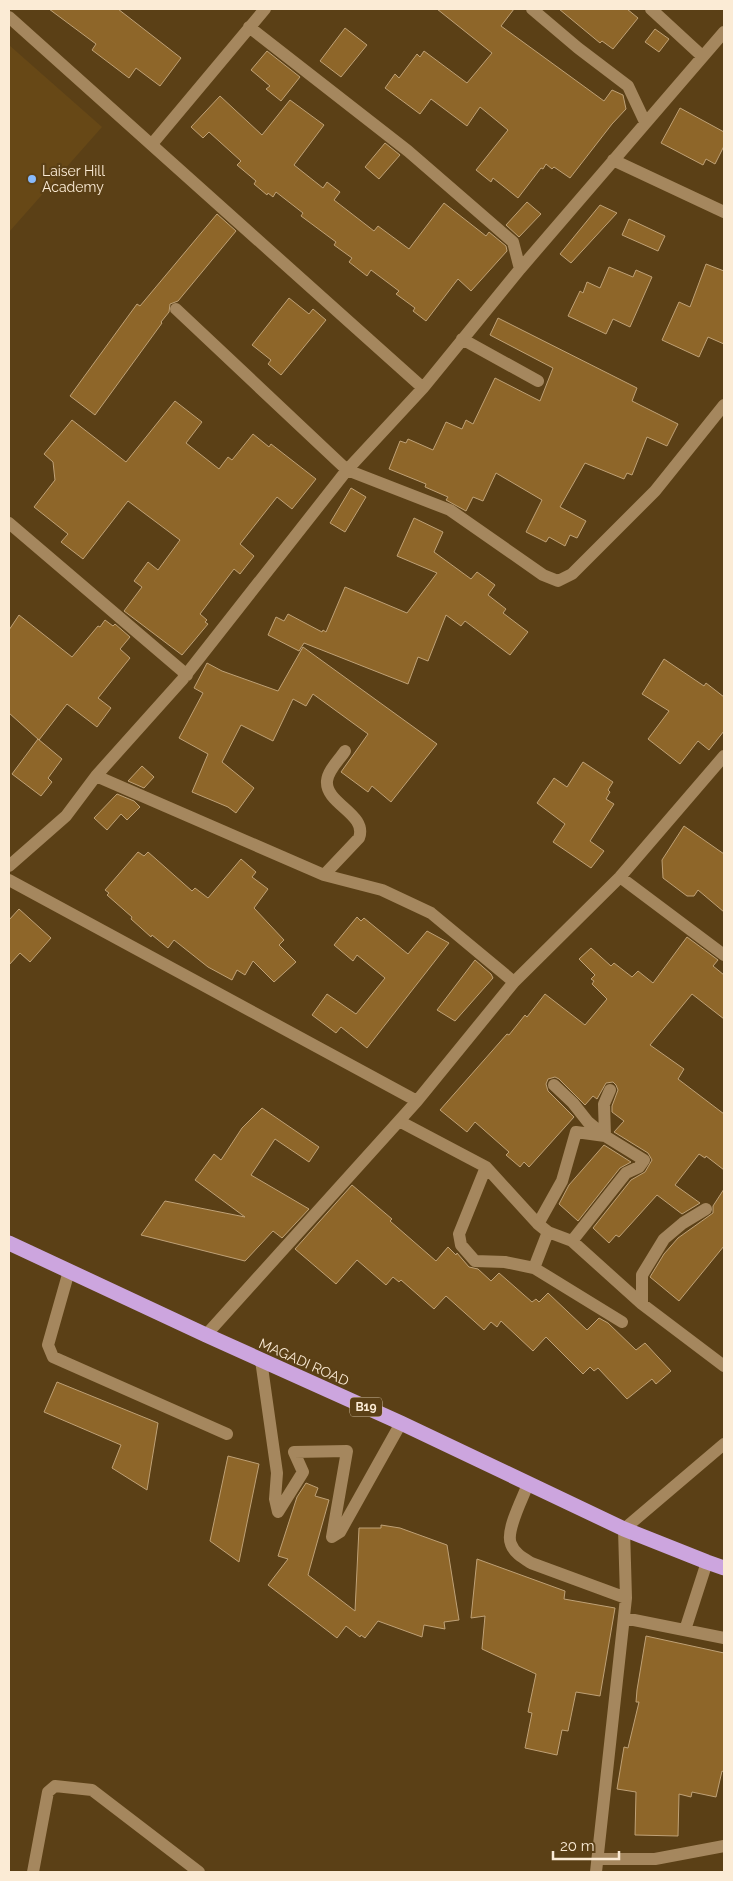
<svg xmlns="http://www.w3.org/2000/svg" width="733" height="1881" font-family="Raleway,sans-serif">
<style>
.built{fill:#674816}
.building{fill:#8e6629;stroke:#bfa176}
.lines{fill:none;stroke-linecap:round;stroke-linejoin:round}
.minor{stroke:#a5875e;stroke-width:12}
.highway{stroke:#cca5de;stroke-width:15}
.poi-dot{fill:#88bafc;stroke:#5b4016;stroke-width:2}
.labels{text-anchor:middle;stroke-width:4.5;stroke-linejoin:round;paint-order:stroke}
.shield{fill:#5b4016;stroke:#cbb89c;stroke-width:1}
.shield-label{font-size:12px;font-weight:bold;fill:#fbebd5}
.poi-label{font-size:14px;fill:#fbebd5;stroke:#5b4016;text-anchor:start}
.street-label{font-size:14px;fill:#fbebd5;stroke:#5b4016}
</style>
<rect width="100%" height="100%" fill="#5b4016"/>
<path class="built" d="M9,45L102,127L9,232Z"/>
<path class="building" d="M49,9H118L181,58L160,86L136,68L129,78L92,50L96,44Z
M437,9H514L501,26L604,101L612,90L623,95L626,109L612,124L570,178L554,167L552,169L546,164L543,169L541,168L518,198L493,178L491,182L476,170L508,130L480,107L467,126L431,99L420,114L385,88L395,74L399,78L417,54L420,57L424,51L467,83L492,53Z
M559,9H627L638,18L613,49L602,41L600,43Z
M345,28L367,45L341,77L320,61Z
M655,29L669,39L659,52L645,42Z
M267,51L300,77L281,101L266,89L270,86L251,70Z
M220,96L262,135L290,100L324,125L294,165L323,188L327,182L340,192L334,200L374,231L378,226L409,249L444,203L486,236L489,232L506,246L507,251L471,291L458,279L426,321L413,311L415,308L396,294L399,291L371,270L367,276L349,262L352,258L334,245L336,242L301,216L303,213L276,192L273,197L268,193L267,195L254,184L256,181L237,165L241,161L209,132L203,138L191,127Z
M680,108L724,132V146L715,164L706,159L703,165L661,143Z
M385,143L400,155L379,179L365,167Z
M527,202L541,214L519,237L506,225Z
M600,205L617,213L571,263L560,254Z
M217,214L236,231L178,301L170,304L169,312L161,322L162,323L95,415L70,396L137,304L140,306Z
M629,219L665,236L658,251L622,235Z
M706,264L724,271V344L708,337L699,357L662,340L679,302L690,307Z
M609,267L633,277L636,270L652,277L630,327L613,319L606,334L568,316L580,291L583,293L587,282L600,288Z
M289,298L309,314L313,309L326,320L281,375L268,364L271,360L252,345Z
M498,318L637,388L632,401L678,424L667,446L647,437L632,475L627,473L624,479L585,463L560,507L586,521L577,538L570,535L565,546L549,537L546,542L526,532L542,500L496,473L483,501L473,497L466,511L446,500L448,497L425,487L426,484L389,469L400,441L406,443L408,439L433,450L446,422L462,429L466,420L473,424L495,378L540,401L553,368L490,335Z
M175,401L202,422L186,443L219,469L228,457L232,460L253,434L269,447L271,444L316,479L292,509L277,497L240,544L254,556L240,574L234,569L200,614L207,620L205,622L208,624L182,655L124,611L142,587L134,581L148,562L158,570L180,540L128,501L83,559L61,542L68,534L34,507L55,480L53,462L44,454L72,420L126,462Z
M351,488L366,497L345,532L330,523Z
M414,518L443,532L434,552L471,579L477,572L495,585L488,595L506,609L503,613L528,632L510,655L465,621L461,626L446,615L428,661L418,657L408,684L304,643L299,651L268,635L276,617L284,621L288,614L322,632L323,630L326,632L345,587L407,613L437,573L397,556Z
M19,615L72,657L98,626L100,627L105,620L113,626L115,624L130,637L120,649L130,658L98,698L111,708L97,727L67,704L39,740L9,713V630Z
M303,647L437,744L391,802L372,786L368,792L341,772L368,734L313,694L306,706L293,699L273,741L241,725L222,762L254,788L236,813L228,807L192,792L208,754L179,738L203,693L194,688L207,663L222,671L278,691Z
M664,659L704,686L706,683L724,697V731L709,750L698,741L680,764L648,739L669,711L642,694Z
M38,739L62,759L48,778L52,782L41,796L12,774Z
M583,762L613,782L608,790L610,792L606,799L614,804L590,841L604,851L591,868L553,842L565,824L537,803L554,778L567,787Z
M142,766L154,777L144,788L128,781Z
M117,794L134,801L140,807L127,820L121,814L107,830L94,818Z
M684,826L724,854V912L698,890L694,896H687L663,878L662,860Z
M138,852L144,856L148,852L192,891L195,888L208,898L241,859L256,872L252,877L268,889L254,908L284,940L279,945L296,962L274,982L253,961L245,975L237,970L232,980L208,967L174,940L168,948L152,935L151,937L131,919L132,917L107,895L109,893L105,890Z
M19,909L51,938L30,962L20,953L9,965V920Z
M357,917L361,921L364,918L408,954L427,931L449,943L367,1048L341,1027L336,1033L312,1015L327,994L356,1014L385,978L357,955L353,961L334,945Z
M687,937L718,960L713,966L724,975V1019L692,994L650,1045L684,1069L678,1079L724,1114V1170L706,1156L705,1158L699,1154L675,1185L700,1203L682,1214L657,1195L619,1237L616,1235L609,1243L593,1228L631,1180L645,1172L652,1160L648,1153L614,1132L624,1121L612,1112V1106L618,1090L616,1085L613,1082L606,1083L597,1099L593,1096L585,1105L559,1079L555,1077L548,1079L546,1084L548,1091L574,1117L529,1167L524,1162L520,1167L506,1155L509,1152L475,1122L467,1132L440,1110L507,1034L509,1035L525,1015L527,1017L545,994L585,1025L607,999L592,984L594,981L591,979L595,975L579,959L591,948L611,966L614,963L632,977L638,971L653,983Z
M475,960L491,974L493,978L455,1021L437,1010Z
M262,1108L319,1147L309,1162L275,1139L251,1175L309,1209L282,1238L273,1231L245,1261L141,1235L165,1201L245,1217L195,1180L214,1154L221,1160L242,1128Z
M604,1145L631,1162L620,1168L578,1221L559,1204L569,1185Z
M352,1185L392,1219L390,1221L436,1261L448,1247L456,1255L457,1253L469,1267L478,1269L491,1281L499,1273L532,1302L536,1299L539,1302L548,1293L587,1330L599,1318L608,1323L636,1350L645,1343L671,1371L656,1384L652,1379L627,1399L598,1368L594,1371L590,1367L583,1374L546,1337L533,1351L501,1321L497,1327L491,1322L484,1330L446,1296L434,1309L401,1280L399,1282L393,1277L386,1285L357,1260L336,1284L295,1249Z
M724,1189V1246L679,1301L650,1277L664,1254L678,1238L713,1213V1206Z
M57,1382L158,1423L147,1490L112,1468L121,1445L44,1412Z
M228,1456L259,1464L239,1562L210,1541Z
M306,1483L318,1488L315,1496L329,1500L308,1575L355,1611L359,1528H381V1525L400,1528L447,1545L459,1620L444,1622L445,1629L424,1625L422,1637L378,1621L365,1638L361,1635L360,1637L346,1626L337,1638L268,1585L288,1559L278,1556L297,1497Z
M477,1559L565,1591L564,1599L615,1608L600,1696L576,1692L568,1731L562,1730L557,1755L525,1748L532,1713L528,1712L536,1674L482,1649L485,1616L471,1618Z
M646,1636L724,1653V1772L722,1771L716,1797L692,1792L691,1797L679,1794L678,1836L635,1835L636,1792L617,1789L624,1747L628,1748L639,1702H636L637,1690Z"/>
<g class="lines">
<path class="minor" d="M532,9L578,48L628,86L645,122
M651,9L702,56
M9,17L423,388
M249,27L408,151L513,242L520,269
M152,144L265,9
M613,160L724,212
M176,309L347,470L450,510L543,575L558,581L572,574L655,491L724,405
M462,339L538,381
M9,523L187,675
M96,776L324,875L382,890L431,913L514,982
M9,866L66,816L96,776L182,680L347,470L423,388L520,269L724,32
M324,875L359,838C368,814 325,804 327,781C328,770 340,759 345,751
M620,877L724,955
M9,880L417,1101
M554,1085L573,1103L588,1122L605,1136L644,1160L639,1167L626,1173L572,1241
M399,1121L486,1167L538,1224L548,1232L572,1241L642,1304L724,1366
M486,1167L459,1234L461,1245L475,1261L505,1262L534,1268L622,1322
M538,1224L562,1181L576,1132L605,1136L604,1104L610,1090
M534,1268L548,1232
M69,1271L48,1345L53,1357L227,1434
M642,1304V1275L664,1239L683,1223L706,1209
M206,1335L417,1101L514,982L620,877L724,756
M261,1360L277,1473L275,1499L278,1512L303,1472L294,1452L347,1451L332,1537L340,1532L401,1423
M528,1484C523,1498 505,1531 511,1544C514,1553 523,1558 531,1563L626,1598
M624,1618L724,1638
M685,1630L707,1562
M598,1859H655L724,1846
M33,1872L48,1792L55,1786L92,1790L199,1872
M596,1872L626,1598L624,1529L724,1444"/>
<path class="highway" d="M9,1243L206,1335L401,1423L624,1529L707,1562L724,1568"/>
</g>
<circle class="poi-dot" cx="32" cy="179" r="5"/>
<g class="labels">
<rect class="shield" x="350" y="1397.5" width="32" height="19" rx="4"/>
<g class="shield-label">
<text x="366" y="1411">B19</text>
</g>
<g class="poi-label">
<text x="42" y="176">Laiser Hill<tspan x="42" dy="16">Academy</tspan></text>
</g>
<g class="street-label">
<text transform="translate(304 1362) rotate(24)" y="5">MAGADI ROAD</text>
</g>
</g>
<rect width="733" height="1881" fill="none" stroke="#fbebd5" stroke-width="20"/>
<path d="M553 1851v8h66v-8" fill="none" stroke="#fbebd5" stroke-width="2.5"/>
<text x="560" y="1851" font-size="15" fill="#fbebd5" stroke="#5b4016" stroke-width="4" paint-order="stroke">20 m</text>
</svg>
